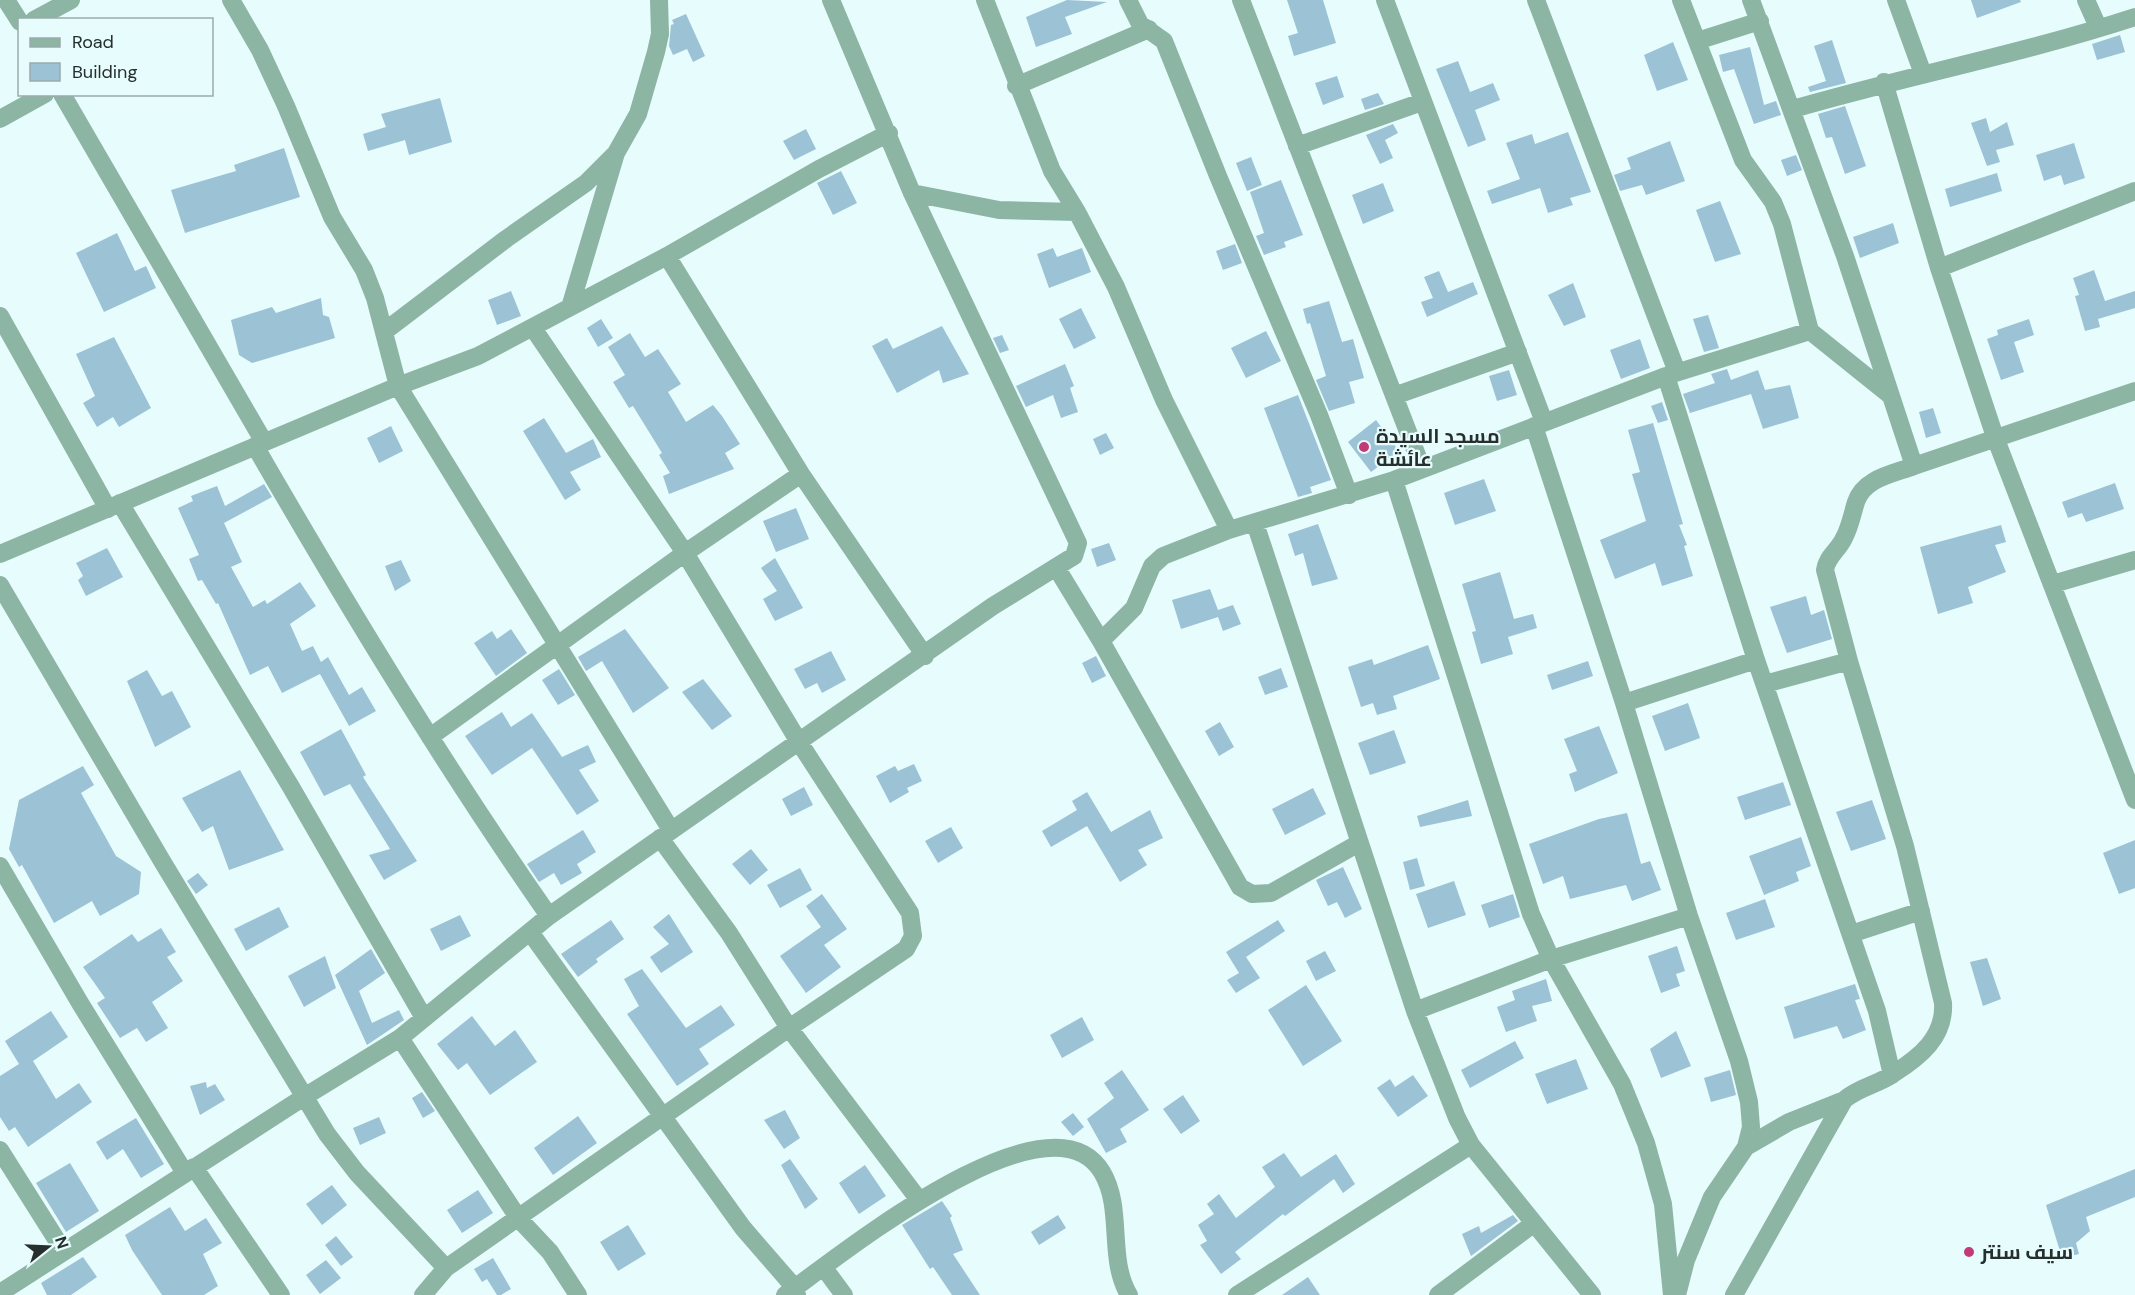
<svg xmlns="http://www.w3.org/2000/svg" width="2135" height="1295" font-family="'DM Sans',Cairo,sans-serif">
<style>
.building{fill:#9cc2d6}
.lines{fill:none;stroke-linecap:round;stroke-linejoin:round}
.minor{stroke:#8db5a4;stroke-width:18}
.poi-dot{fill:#c23a78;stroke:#e7fcfc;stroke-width:2}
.labels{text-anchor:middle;stroke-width:4.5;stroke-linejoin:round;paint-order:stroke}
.poi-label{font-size:20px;font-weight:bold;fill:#262e2e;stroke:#e7fcfc;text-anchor:start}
</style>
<rect width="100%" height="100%" fill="#e7fcfc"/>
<path class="building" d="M1067,0L1107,2L1065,17L1072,34L1036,47L1026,17Z
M1287,0H1323L1336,43L1294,56L1288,36L1298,33Z
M1971,0H2020L2021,2L1977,18Z
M686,14L705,56L693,62L687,49L673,55L669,46L671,25L674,24L672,20Z
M2120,35L2125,52L2097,60L2092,44Z
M1832,40L1846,83L1810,92L1808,87L1826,81L1814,46Z
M1673,42L1688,80L1657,91L1644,55Z
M1750,47L1764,105L1776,101L1781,115L1754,124L1734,69L1723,72L1719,55Z
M1458,61L1470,92L1493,83L1500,100L1475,110L1486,140L1468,147L1436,69Z
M1337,76L1344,97L1323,105L1315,83Z
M1378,93L1384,104L1365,110L1361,99Z
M440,98L452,142L409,155L405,140L368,151L363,134L386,127L381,114Z
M1845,106L1866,166L1845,174L1832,137L1826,138L1818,114Z
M1986,118L1990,132L2007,122L2014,145L1996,150L2000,162L1987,166L1971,123Z
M1393,124L1398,133L1385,140L1393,158L1380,164L1366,135Z
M806,129L816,149L794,160L783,141Z
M1568,132L1591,192L1570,198L1573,205L1548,213L1540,188L1492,204L1487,191L1520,179L1506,143L1532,134L1535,144Z
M1670,141L1685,181L1646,195L1642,185L1620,191L1614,175L1631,169L1627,158Z
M2074,143L2085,178L2064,185L2061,175L2044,181L2036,155Z
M284,148L300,197L185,233L171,190L236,171L234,165Z
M1796,155L1802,170L1787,176L1781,160Z
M1251,157L1262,185L1247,191L1236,163Z
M841,171L857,203L833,215L817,183Z
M1997,173L2002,191L1950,207L1945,189Z
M1281,180L1303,235L1284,242L1286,247L1264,255L1256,236L1264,233L1250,192Z
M1383,183L1394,211L1363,224L1352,195Z
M1720,201L1741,254L1715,262L1696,210Z
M1893,223L1899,243L1860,258L1853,237Z
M117,233L135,271L146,266L156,288L104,312L76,253Z
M1235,244L1242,263L1223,270L1216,251Z
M1053,248L1057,257L1082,248L1091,272L1049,288L1037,254Z
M2094,270L2105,301L2135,291V308L2098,319L2100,327L2085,331L2075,296L2079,295L2073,278Z
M1439,271L1448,292L1473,282L1478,294L1427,317L1421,302L1433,298L1424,277Z
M1573,283L1586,317L1564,326L1548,295Z
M511,291L521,316L497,325L488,300Z
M321,298L323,315L329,317L335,338L252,363L239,355L231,320L272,307L276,313Z
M1329,301L1342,342L1353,339L1364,378L1349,382L1355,403L1329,411L1316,380L1326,376L1310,323L1307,324L1303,309Z
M1081,308L1096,338L1074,349L1059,319Z
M1708,315L1719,348L1704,352L1693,319Z
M601,319L613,338L598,347L587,328Z
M2029,319L2034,335L2014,342L2024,372L2001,380L1987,339L1998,335L1997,330Z
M942,326L969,374L943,383L939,370L897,393L872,346L887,338L893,349Z
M1266,331L1281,361L1246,378L1231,348Z
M630,333L645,357L658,349L681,384L668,392L686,422L713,405L722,416L740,444L725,453L734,469L669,494L663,476L670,473L659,455L662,453L633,406L629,408L613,382L625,375L608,347Z
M1002,335L1009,350L1000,353L993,338Z
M114,337L151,408L119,427L113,417L97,427L83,403L95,396L76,354Z
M1640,339L1650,368L1621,379L1610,350Z
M1065,364L1074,386L1070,388L1078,412L1061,418L1053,395L1026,407L1016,386Z
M1727,369L1731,380L1758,370L1765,390L1760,391L1790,385L1799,418L1763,429L1751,394L1690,413L1683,394L1715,383L1711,374Z
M1509,370L1517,395L1497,401L1489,376Z
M1298,395L1331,480L1310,487L1312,493L1298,497L1264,408Z
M1662,402L1668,420L1658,423L1651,406Z
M1933,408L1941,433L1926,438L1919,412Z
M544,418L566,453L593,439L601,457L570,472L581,490L565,500L523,431Z
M1376,420L1399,451L1371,472L1348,442Z
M1653,423L1683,524L1679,525L1687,545L1684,546L1693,576L1662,586L1655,563L1615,579L1600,540L1646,521L1632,474L1640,472L1628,430Z
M391,426L403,451L379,463L367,438Z
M1106,433L1114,448L1100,455L1093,439Z
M1484,479L1496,511L1455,525L1444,493Z
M2115,483L2124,509L2086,522L2082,513L2068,518L2062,502Z
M264,484L272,497L224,523L242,562L231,567L253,607L265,600L267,604L300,582L316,606L290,624L302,651L313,646L321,662L328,657L349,695L362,687L376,711L349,726L320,674L282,693L268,666L250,675L218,603L216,604L202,580L198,581L189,559L199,555L178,508L193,501L191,496L217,486L225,506Z
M796,508L809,539L776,552L763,521Z
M1318,524L1338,579L1312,586L1303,553L1295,556L1288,534Z
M2001,525L2006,542L1995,545L2006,572L1968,587L1973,603L1938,614L1920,547Z
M1109,543L1116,560L1097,567L1091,549Z
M107,548L123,577L86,596L78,580L83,576L76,563Z
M775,558L803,608L775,621L763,599L777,591L761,568Z
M401,560L411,581L395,591L385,566Z
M1500,572L1514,619L1533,614L1537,628L1508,637L1513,654L1481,664L1472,632L1476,631L1462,584Z
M1210,589L1218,610L1233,605L1241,624L1223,631L1218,617L1181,629L1172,600Z
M1806,596L1811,615L1824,610L1832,639L1787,653L1770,607Z
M511,629L527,653L496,676L474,643L492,631L497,639Z
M625,629L669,688L633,713L602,661L586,671L578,657Z
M1428,645L1440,679L1393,696L1397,709L1377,715L1373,703L1361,707L1348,667L1372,659L1374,665Z
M831,651L846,680L822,693L817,683L805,689L794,669Z
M1096,656L1106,676L1092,683L1082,663Z
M1588,661L1593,676L1552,690L1547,675Z
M1281,668L1288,687L1265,695L1258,677Z
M559,669L575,695L558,705L542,680Z
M147,670L162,696L172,691L191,727L155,747L127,681Z
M703,679L732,716L712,730L682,692Z
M1688,703L1700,738L1665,751L1652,716Z
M502,712L511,727L532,713L562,757L588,745L596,762L579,770L599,801L577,815L532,748L492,775L465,736Z
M1220,722L1234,747L1219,756L1205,731Z
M1599,726L1618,773L1575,792L1569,774L1577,771L1564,739Z
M341,729L366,775L363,777L417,861L384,880L369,855L390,849L350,784L324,796L300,752Z
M1394,730L1406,763L1370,775L1358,743Z
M914,764L922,781L907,788L909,792L890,803L876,776L895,766L898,771Z
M83,766L94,785L81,793L116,856L141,872L139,894L100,916L92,901L54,923L22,865L19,867L9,849L19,800Z
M240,770L284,850L229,870L213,826L202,832L182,798Z
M1783,782L1791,805L1745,820L1737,797Z
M804,787L813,805L791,816L782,799Z
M1313,788L1326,814L1285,835L1272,809Z
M1087,792L1111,832L1150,810L1163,838L1138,850L1147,865L1120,882L1087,826L1051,847L1042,831L1077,810L1072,801Z
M1468,800L1472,816L1420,827L1417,816Z
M1872,800L1886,839L1851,851L1836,812Z
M1627,813L1641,864L1650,861L1661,890L1632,901L1626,885L1570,899L1563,876L1543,884L1529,844L1599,819Z
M951,827L963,848L938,863L925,841Z
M583,830L596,852L577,864L582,873L561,885L554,873L539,882L527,864Z
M1801,837L1811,866L1796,872L1799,881L1764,895L1749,856Z
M2135,840V888L2119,894L2103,853Z
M751,849L768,870L750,885L732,864Z
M1417,858L1425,886L1410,890L1403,862Z
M1343,867L1362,909L1345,918L1337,902L1328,906L1316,880Z
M800,868L812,890L780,908L767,885Z
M198,873L208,885L196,894L187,881Z
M1454,881L1466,915L1428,928L1416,894Z
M822,894L847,929L824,945L841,967L806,993L780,956L821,927L806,906Z
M1513,894L1520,917L1489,928L1481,905Z
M1765,899L1775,927L1736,940L1726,913Z
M279,907L289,927L246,951L234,929Z
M669,914L693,952L661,973L650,957L669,944L653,927Z
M460,915L471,936L441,951L430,929Z
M611,920L624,939L596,959L598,962L578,977L561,954Z
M1278,920L1285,931L1246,957L1260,978L1236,993L1227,980L1239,973L1226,952Z
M161,928L176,952L167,957L183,981L152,1002L168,1028L146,1042L137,1028L120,1038L97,1003L105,998L83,967L132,934L138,942Z
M1677,946L1685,971L1676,974L1680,986L1661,993L1648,956Z
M371,949L385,973L359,991L372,1023L399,1010L404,1020L367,1045L335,975Z
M1325,951L1336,971L1316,981L1306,961Z
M325,956L336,988L304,1007L288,976Z
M1987,958L2001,999L1983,1006L1970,962Z
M642,969L686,1028L721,1005L735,1025L699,1049L709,1064L677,1086L627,1014L639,1006L624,979Z
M1546,979L1552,1001L1532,1006L1537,1021L1506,1032L1497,1007L1515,1000L1512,991Z
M1855,984L1860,999L1855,1000L1866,1030L1843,1039L1837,1026L1794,1039L1784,1007Z
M1306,985L1342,1041L1303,1066L1268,1010Z
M51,1011L68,1037L33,1061L56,1099L79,1083L92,1102L28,1147L15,1127L9,1131L0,1117V1076L19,1064L5,1041Z
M472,1016L495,1046L515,1030L537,1062L490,1095L467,1063L458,1070L437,1044Z
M1082,1017L1094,1040L1062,1058L1050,1035Z
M1676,1031L1691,1066L1661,1078L1650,1049Z
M1515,1041L1524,1058L1470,1088L1461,1070Z
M1576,1059L1588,1089L1547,1104L1535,1074Z
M1122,1070L1149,1110L1120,1129L1127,1142L1106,1153L1087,1119L1114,1098L1104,1083Z
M1730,1070L1736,1095L1711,1102L1704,1078Z
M1413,1075L1428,1096L1398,1117L1377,1088L1390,1079L1395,1087Z
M206,1082L207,1088L215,1084L225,1100L200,1115L190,1086Z
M422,1092L435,1111L423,1118L412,1098Z
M1183,1095L1200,1121L1181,1134L1163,1109Z
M785,1110L800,1138L784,1149L764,1120Z
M1073,1113L1084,1127L1073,1136L1061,1122Z
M578,1116L597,1143L553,1175L534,1148Z
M379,1117L386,1133L360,1145L353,1128Z
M136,1118L164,1164L141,1178L123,1149L107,1160L96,1142Z
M1284,1153L1301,1177L1336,1154L1355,1184L1343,1193L1334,1179L1285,1216L1283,1214L1235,1252L1241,1259L1221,1274L1200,1245L1207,1241L1198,1225L1214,1214L1207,1204L1219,1194L1236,1218L1275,1187L1262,1167Z
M790,1159L818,1199L805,1209L781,1165Z
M70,1163L99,1211L66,1232L36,1183Z
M865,1165L886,1196L859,1214L839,1183Z
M2135,1169V1197L2086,1217L2090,1231L2076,1243L2079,1254L2062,1258L2046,1205Z
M332,1185L347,1205L322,1225L306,1204Z
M478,1190L493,1213L462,1233L447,1210Z
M942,1201L952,1216L950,1218L963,1250L953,1254L980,1295H952L933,1267L930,1269L902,1225Z
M170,1207L185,1231L206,1218L222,1243L203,1254L218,1286L204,1295H162L132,1250L125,1235Z
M1058,1215L1066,1228L1039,1245L1031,1232Z
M1513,1215L1518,1221L1471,1256L1462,1234L1479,1226L1481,1233Z
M628,1225L646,1254L618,1271L600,1242Z
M336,1236L353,1257L341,1266L325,1245Z
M83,1257L97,1277L71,1295H47L41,1283Z
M493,1258L511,1289L501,1295H497L487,1279L482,1282L474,1269Z
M326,1260L341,1278L320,1294L306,1275Z
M1308,1277L1320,1295H1282Z"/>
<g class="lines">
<path class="minor" d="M6,0L20,22
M231,0L260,50L286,106L332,217L364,270L375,298L398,386L671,830
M985,0L1052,171L1077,212L1116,287L1164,400L1229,530
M1128,0L1140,24L1164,41L1218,176L1319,415L1349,495
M1241,0L1422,468
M1385,0L1544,422
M1536,0L1677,372
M1681,0L1743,160L1773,202L1782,224L1810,331L1891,396
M1751,0L1845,256L1914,466L2135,391
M1896,0L1923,74
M2086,0L2098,27
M34,20L71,0
M1697,41L1760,21
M1884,82L1939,268L1995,437L2135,800
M1016,86L1149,29
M62,94L264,442
M1793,109C1906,76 2022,54 2135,17
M0,119L45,94
M1297,146L1422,102
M912,193L999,210L1077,212
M667,256L801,474L925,656
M1939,268L2135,191
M571,304L616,153L638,114L656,52L660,34L659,0
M0,316L108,509
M385,331L506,239L586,183L614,155
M1666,376L1756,660L1877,1011L1892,1075
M1394,396L1518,352
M1534,426L1624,703L1689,916L1739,1061L1749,1102L1751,1127L1746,1147L1712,1197L1686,1260L1677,1295
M255,446C348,607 443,764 549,916
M1394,480L1531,914L1551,959L1622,1084L1646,1143L1663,1204L1672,1295
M120,503L291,787L424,1018
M1255,523L1415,1011L1457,1118L1471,1145L1592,1295
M0,554L398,386L478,356L667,256L819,169L889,133
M1056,567L1101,641L1240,887L1252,894L1271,893L1359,843
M2053,584L2135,560
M0,585L162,861L327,1134L357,1173L446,1268
M1101,641L1134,608L1152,566L1163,556L1229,530L1394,480L1666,376L1810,331
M1765,684L1849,661
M1624,703L1756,660
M430,737L685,553L801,474
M660,838L729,933L789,1028L919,1200
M0,866L80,1003L185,1173
M530,932L743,1228L795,1288L797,1295
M1851,934L1921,911
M1415,1011L1551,959L1689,916
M400,1038L519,1219L550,1252L578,1295
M1746,1147L1789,1122L1844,1100
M0,1150L63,1250
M194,1167L281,1295
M824,1268L844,1295
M0,1293L304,1097L400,1038L549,916L993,606L1074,556L1078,543L912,193L831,0
M423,1295L446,1268L789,1028L906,949L913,936L910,913L799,742L685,553L533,328
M785,1295C837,1258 1049,1085 1102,1172C1124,1209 1107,1258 1129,1295
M1237,1295L1471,1145
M1438,1295L1533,1224
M1734,1295L1844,1100C1859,1087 1877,1085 1893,1074C1920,1057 1945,1037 1943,1003L1905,846L1849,661L1825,570C1827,556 1838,551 1844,538C1850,527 1852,515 1856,502C1864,478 1893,474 1914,466"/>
</g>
<g class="poi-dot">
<circle cx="1364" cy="447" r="6"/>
<circle cx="1969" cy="1252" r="6"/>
</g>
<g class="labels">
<g class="poi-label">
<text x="1376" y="443">مسجد السيدة<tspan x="1376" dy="23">عائشة</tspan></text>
<text x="1981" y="1259">سيف سنتر</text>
</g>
</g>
<rect x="18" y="18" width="195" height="78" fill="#e7fcfc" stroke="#9aaaaa" stroke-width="1.5"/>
<rect x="30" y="38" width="30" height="9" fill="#8db5a4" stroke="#9aaaaa" stroke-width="1.5"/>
<text x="72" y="48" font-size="18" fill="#262e2e">Road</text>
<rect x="30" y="63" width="30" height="18" fill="#9cc2d6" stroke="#9aaaaa" stroke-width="1.5"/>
<text x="72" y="78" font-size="18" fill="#262e2e">Building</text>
<g transform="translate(48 1247) rotate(72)" stroke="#e7fcfc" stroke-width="4.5" paint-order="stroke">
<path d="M0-4.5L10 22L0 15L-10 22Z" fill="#262e2e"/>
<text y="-9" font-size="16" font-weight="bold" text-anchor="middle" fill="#262e2e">N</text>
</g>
</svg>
